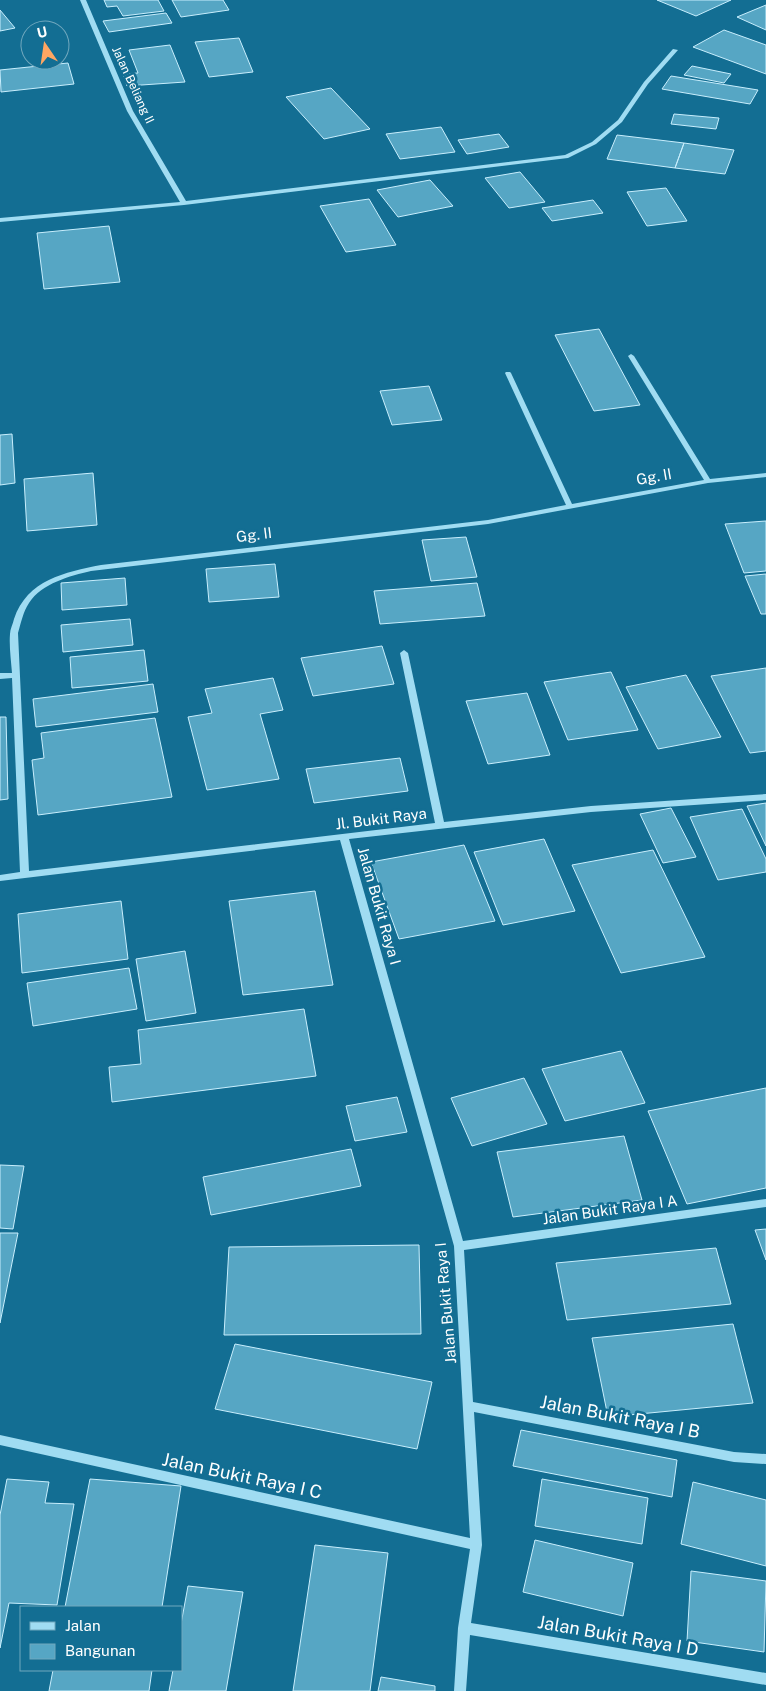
<svg xmlns="http://www.w3.org/2000/svg" width="766" height="1691" font-family="'Public Sans',sans-serif">
<style>
.building{fill:#56a6c4;stroke:#c8eefd}
.lines{fill:none;stroke-linecap:round;stroke-linejoin:round}
.minor{fill:#a0dcf2;fill-rule:evenodd}
.labels{text-anchor:middle;stroke-width:5;stroke-linejoin:round;paint-order:stroke}
.far-street-label{font-size:12px;fill:#fff;stroke:#136e93}
.street-label{font-size:15px;fill:#fff;stroke:#136e93}
.near-street-label{font-size:18px;fill:#fff;stroke:#136e93}
</style>
<rect width="100%" height="100%" fill="#136e93"/>
<path class="building" d="M104,0H158L164,11L123,16L117,6L107,7Z
M172,0H223L229,10L181,17Z
M657,0H731L696,16Z
M766,5V30L737,17Z
M0,10L15,28L0,31Z
M166,13L172,23L109,32L103,21Z
M724,30L766,45V74L693,47Z
M239,38L253,72L209,77L195,42Z
M170,45L185,82L127,86L123,74L138,73L129,50Z
M68,63L74,84L1,92L0,70Z
M692,66L731,74L724,83L684,75Z
M671,76L758,90L750,104L662,89Z
M331,88L370,129L324,139L286,97Z
M674,114L719,118L716,129L671,124Z
M441,127L455,152L400,159L386,134Z
M499,134L509,147L467,154L458,140Z
M617,135L684,143L675,168L607,159Z
M684,143L734,150L725,174L675,168Z
M520,172L545,202L509,208L485,178Z
M430,180L453,206L398,217L377,190Z
M666,188L687,221L647,226L627,192Z
M369,199L396,245L346,252L320,206Z
M593,200L603,213L552,221L542,208Z
M109,226L120,282L44,289L37,233Z
M599,329L640,405L594,411L555,335Z
M429,386L442,420L392,425L380,391Z
M12,434L15,483L0,485V435Z
M93,473L97,525L27,531L24,479Z
M766,521V571L744,573L725,524Z
M466,537L477,577L431,581L422,540Z
M275,564L279,597L209,602L206,569Z
M766,574V614H761L745,576Z
M125,578L127,605L62,610L61,583Z
M477,583L485,616L380,624L374,591Z
M130,619L133,645L63,652L61,625Z
M382,646L394,684L313,696L301,658Z
M144,650L148,681L72,688L70,657Z
M766,668V751L750,753L711,676Z
M611,672L638,730L568,740L544,682Z
M686,675L721,737L658,749L626,687Z
M273,678L283,710L260,714L279,779L207,790L188,717L212,713L205,689Z
M153,684L158,712L36,727L33,699Z
M527,693L550,755L488,764L466,701Z
M0,717H6L8,799L0,800Z
M155,718L172,797L38,815L32,760L44,758L41,733Z
M400,758L408,791L314,803L306,769Z
M766,803V846L747,806Z
M671,808L696,857L663,863L640,814Z
M742,809L766,859V872L718,880L690,817Z
M544,839L575,911L503,925L474,852Z
M464,845L495,921L399,939L371,862Z
M653,850L705,957L621,973L572,865Z
M315,891L333,985L243,995L229,901Z
M121,901L128,959L22,973L18,914Z
M185,951L196,1013L146,1021L136,959Z
M129,968L137,1009L33,1026L27,983Z
M304,1009L316,1076L112,1102L109,1067L141,1064L138,1030Z
M621,1051L645,1103L565,1121L542,1069Z
M524,1078L547,1124L472,1146L451,1098Z
M766,1088V1188L687,1204L648,1111Z
M397,1097L407,1132L355,1141L346,1106Z
M624,1136L642,1200L513,1217L497,1152Z
M351,1149L361,1186L211,1215L203,1177Z
M0,1165L24,1166L13,1229L0,1228Z
M766,1229V1260L755,1230Z
M0,1233H18L0,1323Z
M419,1245L421,1334L224,1335L229,1247Z
M716,1248L731,1304L567,1320L556,1263Z
M733,1324L753,1403L608,1417L592,1338Z
M235,1344L432,1382L417,1449L215,1409Z
M521,1430L677,1460L672,1497L513,1466Z
M7,1479L49,1482L45,1503L74,1504L57,1605L9,1603L0,1648V1515Z
M90,1479L181,1486L162,1607H65Z
M542,1479L648,1498L642,1544L535,1526Z
M693,1482L766,1500V1566L681,1544Z
M535,1540L633,1563L623,1616L523,1592Z
M315,1545L388,1553L370,1691H293Z
M691,1571L766,1581L764,1652L687,1641Z
M188,1586L243,1592L226,1691H169L173,1670H181V1624Z
M53,1670H152L149,1691H49Z
M381,1677L435,1686V1691H378Z"/>
<g class="lines">
<path class="minor" d="M80,0H86L133,111L186,201L565,155L592,142L618,120L644,82L673,49L678,50L648,84L622,122L596,144L568,158L184,205L0,222V218L180,202L127,111Z
M631,354L634,356L710,479L766,473V477L708,483L488,524L91,571C70,576 42,583 29,603C23,612 21,623 18,633L29,871L435,823L400,653L404,650L408,653L444,822L591,806L766,794V800L591,812L349,839L463,1241L766,1199V1207L464,1250L473,1402L734,1452L766,1454V1464L734,1462L474,1412L482,1545L471,1623L766,1673V1685L470,1635L466,1691H454L458,1628L470,1549L0,1445V1435L470,1538L454,1246L340,840L0,881V875L20,872L12,678L0,679V673H12C11,660 9,646 10,634C10,629 13,624 14,619C27,580 65,572 101,565L488,520L566,505L505,373L506,372H510L511,373L572,504L704,480L628,356Z"/>
</g>
<g class="labels">
<g class="far-street-label">
<text transform="translate(133 85) rotate(65)" y="4">Jalan Beliang II</text>
</g>
<g class="street-label">
<text transform="translate(654 477) rotate(-10)" y="5">Gg. II</text>
<text transform="translate(254 535) rotate(-7)" y="5">Gg. II</text>
<text transform="translate(381 819) rotate(-7)" y="5">Jl. Bukit Raya</text>
<text transform="translate(379 906) rotate(74)" y="5">Jalan Bukit Raya I</text>
<text transform="translate(610 1210) rotate(-8)" y="5">Jalan Bukit Raya I A</text>
<text transform="translate(446 1303) rotate(-95)" y="5">Jalan Bukit Raya I</text>
</g>
<g class="near-street-label">
<text transform="translate(620 1417) rotate(11)" y="6">Jalan Bukit Raya I B</text>
<text transform="translate(242 1476) rotate(12)" y="6">Jalan Bukit Raya I C</text>
<text transform="translate(618 1636) rotate(10)" y="6">Jalan Bukit Raya I D</text>
</g>
</g>
<rect x="20" y="1606" width="162" height="65" fill="#136e93" stroke="#71a8be"/>
<rect x="30" y="1622" width="25" height="8" fill="#a0dcf2" stroke="#71a8be"/>
<text x="65" y="1631" font-size="15" fill="#ffffff">Jalan</text>
<rect x="30" y="1644" width="25" height="15" fill="#56a6c4" stroke="#71a8be"/>
<text x="65" y="1656" font-size="15" fill="#ffffff">Bangunan</text>
<g transform="translate(45 45) rotate(347)"><circle r="24" fill="#136e93" stroke="#71a8be"/>
<path d="M0-4L9 19L0 12L-9 19Z" fill="#ffa662"/>
<text y="-8" font-size="14" font-weight="bold" text-anchor="middle" fill="#ffffff">U</text>
</g>
</svg>
